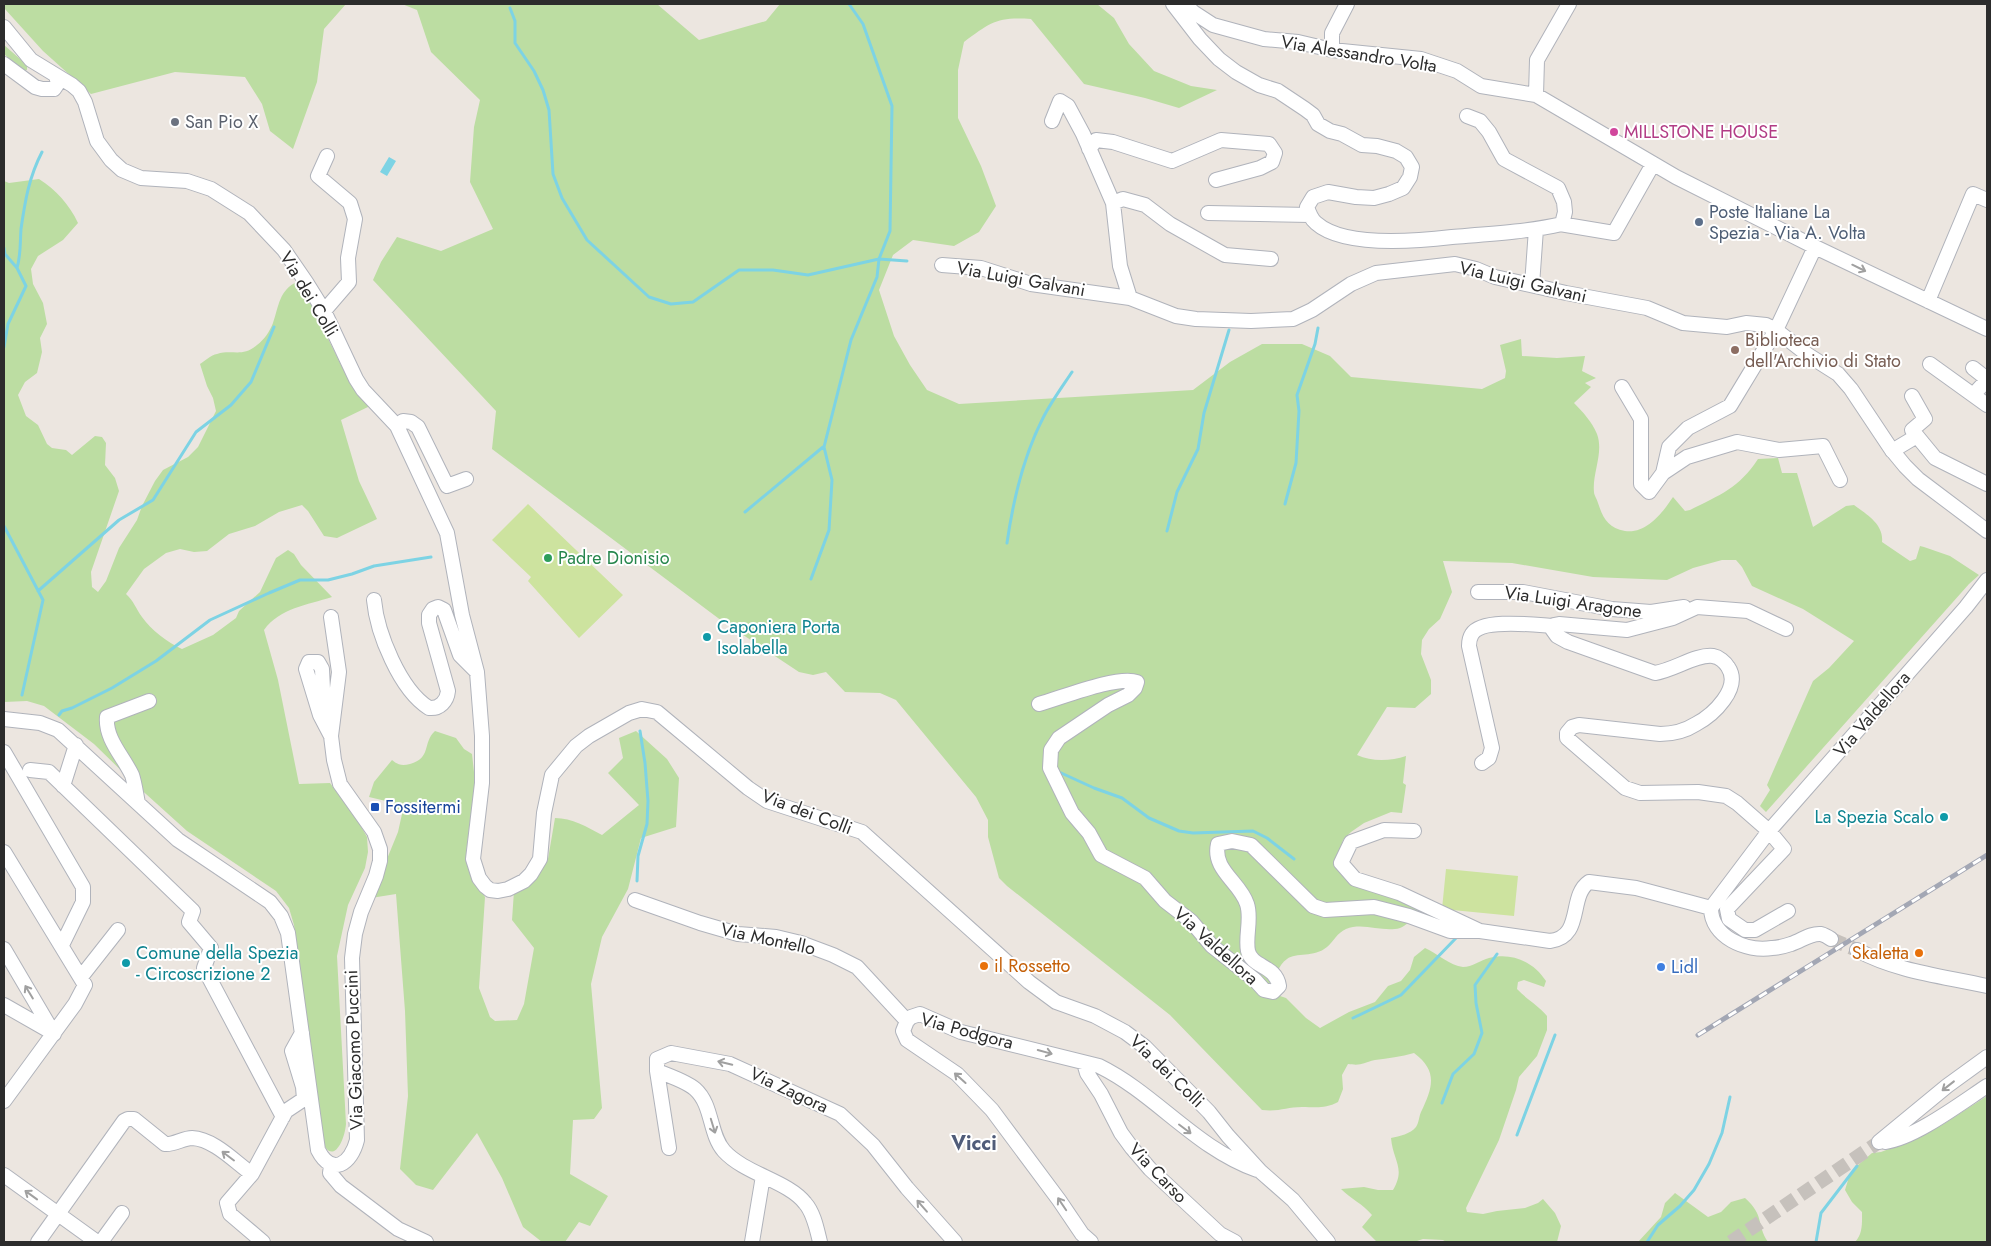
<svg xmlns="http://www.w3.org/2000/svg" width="1991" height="1246" font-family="Jost,sans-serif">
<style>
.green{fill:#bcdda2}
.pitch{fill:#cde39f}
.water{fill:#7dd3e4}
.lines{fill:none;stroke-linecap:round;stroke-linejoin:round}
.stream{stroke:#7dd3e4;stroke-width:3}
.minor-tunnel{stroke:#c6c1bc;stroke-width:14;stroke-dasharray:14 7;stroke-linecap:butt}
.minor-casing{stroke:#b0b3bb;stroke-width:16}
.minor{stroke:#fff;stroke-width:14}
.rail-casing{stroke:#a3a7b4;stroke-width:5}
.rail{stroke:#fff;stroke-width:3;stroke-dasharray:9;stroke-linecap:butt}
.oneway{stroke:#a0a0a0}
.worship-dot{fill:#6b7280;stroke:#fff;stroke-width:2}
.hotel-dot{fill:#d1479c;stroke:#fff;stroke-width:2}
.service-dot{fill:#5c6f8a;stroke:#fff;stroke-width:2}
.education-dot{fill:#8d6e63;stroke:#fff;stroke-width:2}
.leisure-dot{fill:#2e9e5b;stroke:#fff;stroke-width:2}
.culture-dot{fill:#0f9aa8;stroke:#fff;stroke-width:2}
.transit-dot{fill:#1a4fb4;stroke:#fff;stroke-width:2}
.food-dot{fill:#e8710a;stroke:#fff;stroke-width:2}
.shop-dot{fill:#3f7fe0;stroke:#fff;stroke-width:2}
.labels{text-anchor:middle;stroke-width:4;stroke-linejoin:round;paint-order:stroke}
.street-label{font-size:18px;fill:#2c2c2c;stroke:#fff}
.worship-label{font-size:18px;fill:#5b616d;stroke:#fff;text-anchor:start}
.hotel-label{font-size:18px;fill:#b23c85;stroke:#fff;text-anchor:start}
.service-label{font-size:18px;fill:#4e5e75;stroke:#fff;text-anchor:start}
.education-label{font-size:18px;fill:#785e54;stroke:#fff;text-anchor:start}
.leisure-label{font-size:18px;fill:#27864d;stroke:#fff;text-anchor:start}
.culture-label{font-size:18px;fill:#0d838f;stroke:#fff;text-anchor:start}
.transit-label{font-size:18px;fill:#164399;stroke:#fff;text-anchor:start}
.food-label{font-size:18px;fill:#c56008;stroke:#fff;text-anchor:end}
.shop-label{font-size:18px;fill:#366cbe;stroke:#fff;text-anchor:start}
.quarter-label{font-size:20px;font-weight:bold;fill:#505c79;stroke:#fff}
</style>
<rect width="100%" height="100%" fill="#ece6e0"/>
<path class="green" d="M4,4H346L324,29L317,82L293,149L270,131L262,104L245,77L175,72L91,94L43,51L4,8Z
M402,4H657L699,40L766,21L780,4H1097L1114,18L1129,44L1154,71L1191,86L1217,90L1179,108L1145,98L1084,84L1031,19C997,17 991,22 964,42L958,70V118L981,166L996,206L979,232L954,246L913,240L893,255L879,290L894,336L910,365L927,390L959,404L1193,390L1230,362L1262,344H1302L1330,356L1351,377L1482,389L1505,378L1506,371L1500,345L1521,339L1522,356L1557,358L1585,356L1582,371L1596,378L1585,383L1591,387L1574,403C1583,412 1592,422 1597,434C1604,453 1592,473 1594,492C1594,495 1597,499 1598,503C1603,518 1608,528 1625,531C1647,534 1663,512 1673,497L1685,511L1690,510C1720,495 1739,488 1758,459L1778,458L1782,473H1797L1813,527L1846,506L1854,505C1866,514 1884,524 1882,542L1910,561L1916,559L1920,546L1924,547L1950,556L1979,575L1969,584L1766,812L1760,806L1770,790L1767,785L1813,681L1829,668L1854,641L1803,609L1752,586L1742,567L1736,560H1722L1693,568L1667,580L1593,577L1512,563L1443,561L1452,592L1440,619L1429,629L1422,640L1421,654L1431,680V694L1415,708L1387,707L1357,755C1372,762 1391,761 1406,756L1403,783L1406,785L1402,813L1391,812L1364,823L1351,832L1343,840L1337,861L1341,874L1351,884L1391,895L1417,908L1418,914C1413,918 1406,926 1400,928C1383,933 1364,922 1346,929C1337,933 1334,941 1327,947C1314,958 1296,952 1287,959C1278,965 1276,977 1272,985L1280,996L1286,998L1306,1018L1320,1028L1349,1012L1375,1002L1388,986L1401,981L1410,970L1414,957L1425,948C1437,953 1450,966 1463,967C1472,967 1481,960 1489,958C1512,952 1534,962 1546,981L1544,987L1524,980L1518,982L1517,989C1526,999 1538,1005 1547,1016V1030L1537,1056L1519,1077L1516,1090L1499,1140L1466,1208L1467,1212L1483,1214L1497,1211L1525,1208L1538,1203L1543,1199L1555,1213L1561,1226L1557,1242H1446L1443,1240L1423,1239L1414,1242H1377L1362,1227L1372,1215C1363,1204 1351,1199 1341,1189L1364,1187L1378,1190H1393C1406,1168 1393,1161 1391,1138C1400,1136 1410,1134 1416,1127C1419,1123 1419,1116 1421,1112C1433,1087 1438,1071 1414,1053C1401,1057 1388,1058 1375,1060C1362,1063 1362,1066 1348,1064L1342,1075L1343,1089L1338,1102C1325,1109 1316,1107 1302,1107C1287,1107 1279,1112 1262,1110L1170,1015L1007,886L999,878L988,837V820L976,797L896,700L880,693L845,692L826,672L813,675L799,672L722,621L492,449L496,411L373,280L381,262L397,237L441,251L493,229L470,182L474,127L480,100L431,52L417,10Z
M4,45L27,65V70L23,71L4,54Z
M39,179C56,190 69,204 78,223L63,240L38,256L31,269L33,284L43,303L47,324L40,338L42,352L37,373L25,382L18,395L26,416L38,425L47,444L52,448L66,450L72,455L95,436L102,437L106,443L105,465L115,478L119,491L91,572L92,587L98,592L106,581L119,548L137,520L142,506L155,481L163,470L188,457L198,447L216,411L213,398L207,386L200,364C205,361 211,355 217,354C233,349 242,358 257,345C264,340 270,331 273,323C279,306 279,290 297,282L312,306L341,365L370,406L341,420L359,481L377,519L337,538L324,536L308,511L302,505L279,512L255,526L229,534L207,551L194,552L180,549L166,553L144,569L126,594C134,601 136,609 142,617C151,630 167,642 182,649L213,635L236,618L239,611L260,592L276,558L288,550L294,554L301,565L332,597C307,605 280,608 264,630L278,680L299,784L330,783L358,821L367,837L368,852L365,868L348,905L337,956L346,1124C344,1145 330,1168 320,1135L294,925L289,908L276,891L187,831L136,785L94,744L44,706L27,701L4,702V181L9,183Z
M435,731L456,738L464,749L472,754L475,781L466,853L477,884L485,897L479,988L490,1017L495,1021L517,1020L524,1004L534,948L512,920L514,891L535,878L548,859L555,818C572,818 587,827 602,835L639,805L608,773L623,758L619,738L636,731L667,759L679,778L676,827L641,838L628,889L602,937L591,984L602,1108L594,1119L573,1120L570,1174L608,1196L590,1226L579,1222L565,1242H542L523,1227L502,1178L477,1133L433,1190L416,1185L400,1169L408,1096L405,1011L396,894L371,898L398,832L402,814L390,802L369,797L374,782L392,760C398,765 402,766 410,764C432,758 422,743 435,731Z
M1987,1096V1242H1855C1863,1234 1862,1222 1862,1212L1852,1202L1845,1190L1849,1177L1857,1166L1872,1153L1881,1152L1907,1142L1942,1125Z
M1675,1193L1708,1217L1721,1212L1731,1202L1745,1198C1765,1216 1756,1224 1768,1242H1638L1661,1217L1665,1203Z"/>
<path class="pitch" d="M528,504L623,595L579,638L528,581L531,577L492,540Z
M1446,869L1518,876L1514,916L1442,909Z"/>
<path class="water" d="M389,157L396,161L387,176L380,172Z"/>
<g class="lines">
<path class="stream" d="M510,8L515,21V43L534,71L543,90L549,110L553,174L562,198L587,240L649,297L671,304L693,302L739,270H773L808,275L879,259L907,261
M4,248L5,254L17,268L26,286L8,324L4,347
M17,268C21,255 20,242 21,229C25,201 29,177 42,152
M1285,504L1296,463L1299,411L1297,395L1315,344L1318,328
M745,512L823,447
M4,526L43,600L22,695
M1167,531L1177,492L1198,449L1204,413L1229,330
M1007,543C1013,501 1023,457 1043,418C1051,402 1062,387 1072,372
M811,579L829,530L832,480L824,447L851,340L877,277L879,259L890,231L892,106L863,24L849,4
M38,591L119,520L153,500L196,432L231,405L251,382L274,327
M59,715L62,711L72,708L112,688L156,661L210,620L269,593L300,580H328L352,574L374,566L431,557
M1059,772L1094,788L1122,798L1149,818L1179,831L1193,833L1253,831L1267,838L1294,859
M637,881L638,856L647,824L648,801L645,763L640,731
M1353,1018L1401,995L1457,937
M1442,1103L1453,1074L1474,1054L1482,1033L1476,1003L1475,985L1497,954
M1517,1135L1555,1035
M1647,1242L1658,1225L1680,1206L1694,1190L1709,1164L1722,1133L1730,1097
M1816,1242L1821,1213L1857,1166"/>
<path class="minor-tunnel" d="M1831,939L1857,950
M1731,1242L1879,1142"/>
<defs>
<path id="minor" d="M1173,4L1200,39L1219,59L1236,72L1259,85L1278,91L1305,109L1313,115L1318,124L1330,131L1342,134L1362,145L1377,146L1396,151L1406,157L1412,167L1410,177L1403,188L1389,194L1374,198L1356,197L1328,192L1313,197L1307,207C1309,213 1311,219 1316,223C1344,248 1418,241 1452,237C1489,234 1526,232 1562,224L1565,212L1564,202L1558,188L1504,159L1489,132L1480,121L1467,116
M1185,4L1193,12L1213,25L1264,39L1298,42L1332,50L1421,59L1457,71L1481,86L1536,95L1676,177L1815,247L1987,329
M4,27L31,60L72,85L79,91L85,102L97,141L111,160L122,170L141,178L187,181L211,189L249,213L284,250L306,282L324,311L356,379L363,390L397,426L447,533L462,615L477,672L482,736V783L473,859L479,878L485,886L490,890L498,891L508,889L524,881L531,874L540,859L544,813L552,775L576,746L589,736L629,713L642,709L657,712L748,788L767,801L862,832L1029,982L1056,1002L1095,1016L1125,1032L1145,1047L1209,1112L1228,1136L1260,1171L1293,1200L1328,1242
M1332,50V33L1347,4
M4,64L35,87L42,89H54L58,83L56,76
M1536,95L1537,60L1569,4
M1052,121L1060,101L1068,106L1083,134L1113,203L1120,266L1130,298
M1089,149L1096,140L1113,142L1172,161L1221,140L1269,144L1275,153L1272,162L1260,168L1216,180
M1113,203L1123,199L1145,205L1170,224L1225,255L1271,259
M1208,213L1310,215
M1560,224L1614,233L1653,164
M942,265L981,268L1031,284L1130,298L1176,316L1196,319L1251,321L1293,319L1312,310L1351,284L1376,273L1455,264L1476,269L1495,277L1566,293L1647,308L1683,323L1727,327L1746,323L1766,325L1776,330L1808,355L1838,374L1851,389L1891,449L1905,466L1918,479L1987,531
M1532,285L1536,229
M1928,301L1973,194L1987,200
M324,311L349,282L348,258L355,219L350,203L318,176L327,156
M1930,364L1987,405
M1973,368L1987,379
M1622,387L1641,419V484L1649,492L1663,473L1669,447L1688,428L1730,406L1776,330L1815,247
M1973,395L1987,380
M1912,396L1925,419L1912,430L1935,458L1987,484
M397,426L403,421L411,422L418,427L447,486L466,479
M1892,451L1917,436
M1663,473L1687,457L1737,442L1779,450L1823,446L1840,480
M1478,592H1523L1612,609L1651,612L1684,607
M374,600C377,633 400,690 429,708C440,709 447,701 448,691L429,623V615L433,609L438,607L444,610L460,655L477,672
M1786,629L1748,611L1697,607L1673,618L1627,630L1559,624L1554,625L1552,629L1557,636L1568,642L1655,673C1674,670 1696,654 1713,656C1719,657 1725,662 1728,667C1742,688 1713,715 1696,724C1685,731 1672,734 1660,734L1579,725L1572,727L1567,733V738L1625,788L1640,793L1698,792L1726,796L1737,803L1769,831L1784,849L1727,909L1729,919L1745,930H1755L1788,911
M309,662H318L322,669L323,689L331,736L320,715L306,669Z
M1039,704C1061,698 1117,675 1137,682L1135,688L1128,695L1108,705L1059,738L1051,750L1050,768L1072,813L1089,833L1101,855L1145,878L1165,901L1191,921L1212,946L1255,980L1264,990L1273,992L1279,986C1276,965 1252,968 1248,951C1245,936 1252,919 1247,904C1240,882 1212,870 1218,844L1232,841L1251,845L1313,906L1325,910L1374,907L1409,916L1450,931H1480
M4,719L40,723L58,730L178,840L270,902L281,916L288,933L318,1150C332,1177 351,1164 357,1140L352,958L355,934L361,912L376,876L380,861V849L374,832L340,784L334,760L331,736L339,672L331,617
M4,752L83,887V902L62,945
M1482,763L1489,758L1492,748L1469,646C1469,642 1470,637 1472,634C1482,618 1535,625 1553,626
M30,770L49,772L193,911L189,922L211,948L204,968L283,1117
M63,786L76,745
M138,803C136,794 135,784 132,775C123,756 105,739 107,717L149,701
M1414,831L1384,830L1351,842L1341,863L1355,879L1399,893L1480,931L1550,941C1584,937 1568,896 1589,882L1636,888L1711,908
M4,852L85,985L75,1004L4,1101
M635,900L700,923L738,934L776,937L801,943L833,955L857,967L907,1021
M1831,939C1828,937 1825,935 1821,934C1810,933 1801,941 1791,944C1785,946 1778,948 1772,948C1746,952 1711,937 1711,908L1769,831L1966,607L1987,580
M4,949L54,1034
M1857,950C1898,972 1943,976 1987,986
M81,977L118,930
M4,1005L53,1033
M1084,1063L1087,1073L1101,1094L1121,1133L1132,1148L1150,1169L1220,1234L1235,1242
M657,1071C668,1075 687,1082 695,1089C713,1105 709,1134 724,1151C745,1174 788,1181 805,1203C814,1213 817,1230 820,1242
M1879,1142L1947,1086L1987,1057
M1885,1142C1915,1138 1961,1103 1987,1086
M669,1148L657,1071V1059L671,1053L730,1064L840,1114L873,1145L907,1188L955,1242
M331,1166L330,1173L341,1186L398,1229L426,1242
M4,1175L97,1242
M38,1242L124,1121L128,1119H134L165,1144C174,1145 183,1138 192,1138C214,1139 235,1162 252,1174
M101,1242L122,1213
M263,1242L230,1214L227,1203L252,1174L286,1111L304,1099L303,1087L292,1051L302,1033
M752,1242L763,1176
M1091,1242L1082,1234L1059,1200L992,1110L957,1074L907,1040L903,1031L907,1021L911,1017L920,1014L961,1032L1099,1066C1156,1094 1195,1148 1257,1170"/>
</defs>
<use href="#minor" class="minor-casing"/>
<use href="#minor" class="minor"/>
<defs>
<path id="rail" d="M1698,1035L1987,855"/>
</defs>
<use href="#rail" class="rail-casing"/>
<use href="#rail" class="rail"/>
</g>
<defs><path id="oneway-shaft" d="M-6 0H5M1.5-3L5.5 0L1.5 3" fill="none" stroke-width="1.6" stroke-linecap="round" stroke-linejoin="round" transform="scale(1.25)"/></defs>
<g class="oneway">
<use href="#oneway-shaft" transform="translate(1859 268) rotate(26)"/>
<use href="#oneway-shaft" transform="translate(29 992) rotate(-121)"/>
<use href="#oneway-shaft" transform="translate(1045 1052) rotate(15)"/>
<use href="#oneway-shaft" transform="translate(725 1063) rotate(-166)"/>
<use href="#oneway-shaft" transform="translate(960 1078) rotate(-138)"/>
<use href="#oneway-shaft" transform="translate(1948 1086) rotate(142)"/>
<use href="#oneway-shaft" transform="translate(713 1126) rotate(73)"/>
<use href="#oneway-shaft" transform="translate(1185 1129) rotate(37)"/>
<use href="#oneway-shaft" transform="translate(228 1156) rotate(-143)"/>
<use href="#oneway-shaft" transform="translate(31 1195) rotate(-144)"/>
<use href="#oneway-shaft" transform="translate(1062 1204) rotate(-124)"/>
<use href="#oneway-shaft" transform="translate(922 1206) rotate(-131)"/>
</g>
<circle class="worship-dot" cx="175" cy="122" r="5"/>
<circle class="hotel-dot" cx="1614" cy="132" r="5"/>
<circle class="service-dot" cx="1699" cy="222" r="5"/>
<circle class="education-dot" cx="1735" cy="350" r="5"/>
<circle class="leisure-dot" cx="548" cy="558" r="5"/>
<g class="culture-dot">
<circle cx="707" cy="637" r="5"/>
<circle cx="1944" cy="817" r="5"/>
<circle cx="126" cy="963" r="5"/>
</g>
<rect class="transit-dot" x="370" y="802" width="10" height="10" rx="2.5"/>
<g class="food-dot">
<circle cx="1919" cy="953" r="5"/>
<circle cx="984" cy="966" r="5"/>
</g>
<circle class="shop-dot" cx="1661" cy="967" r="5"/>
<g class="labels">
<g class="street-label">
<text transform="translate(1359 54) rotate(9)" y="6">Via Alessandro Volta</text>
<text transform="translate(1021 279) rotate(10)" y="6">Via Luigi Galvani</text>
<text transform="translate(1523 282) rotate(13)" y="6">Via Luigi Galvani</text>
<text transform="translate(309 294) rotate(59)" y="6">Via dei Colli</text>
<text transform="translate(1573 602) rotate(8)" y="6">Via Luigi Aragone</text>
<text transform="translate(1872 714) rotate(-49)" y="6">Via Valdellora</text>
<text transform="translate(807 812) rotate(21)" y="6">Via dei Colli</text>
<text transform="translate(768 939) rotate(12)" y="6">Via Montello</text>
<text transform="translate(1216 946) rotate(42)" y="6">Via Valdellora</text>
<text transform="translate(967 1031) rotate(15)" y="6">Via Podgora</text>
<text transform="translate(354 1050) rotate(-92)" y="6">Via Giacomo Puccini</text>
<text transform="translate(1167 1071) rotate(44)" y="6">Via dei Colli</text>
<text transform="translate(789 1090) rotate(25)" y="6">Via Zagora</text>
<text transform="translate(1158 1173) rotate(46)" y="6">Via Carso</text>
</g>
<g class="worship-label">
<text x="185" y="128">San Pio X</text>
</g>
<g class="hotel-label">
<text x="1624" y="138">MILLSTONE HOUSE</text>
</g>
<g class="service-label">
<text x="1709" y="218">Poste Italiane La<tspan x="1709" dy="21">Spezia - Via A. Volta</tspan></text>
</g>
<g class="education-label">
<text x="1745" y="346">Biblioteca<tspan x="1745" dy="21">dell'Archivio di Stato</tspan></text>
</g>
<g class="leisure-label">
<text x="558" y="564">Padre Dionisio</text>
</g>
<g class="culture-label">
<text x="717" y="633">Caponiera Porta<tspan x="717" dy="21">Isolabella</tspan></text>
<text x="1934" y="823" text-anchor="end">La Spezia Scalo</text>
<text x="136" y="959">Comune della Spezia<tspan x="136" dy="21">- Circoscrizione 2</tspan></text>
</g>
<g class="transit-label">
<text x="385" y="813">Fossitermi</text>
</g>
<g class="food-label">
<text x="1909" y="959">Skaletta</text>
<text x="994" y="972" text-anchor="start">il Rossetto</text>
</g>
<g class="shop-label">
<text x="1671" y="973">Lidl</text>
</g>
<g class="quarter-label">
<text x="974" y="1150">Vicci</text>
</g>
</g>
<rect width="1991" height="1246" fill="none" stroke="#2c2c2c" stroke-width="10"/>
</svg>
